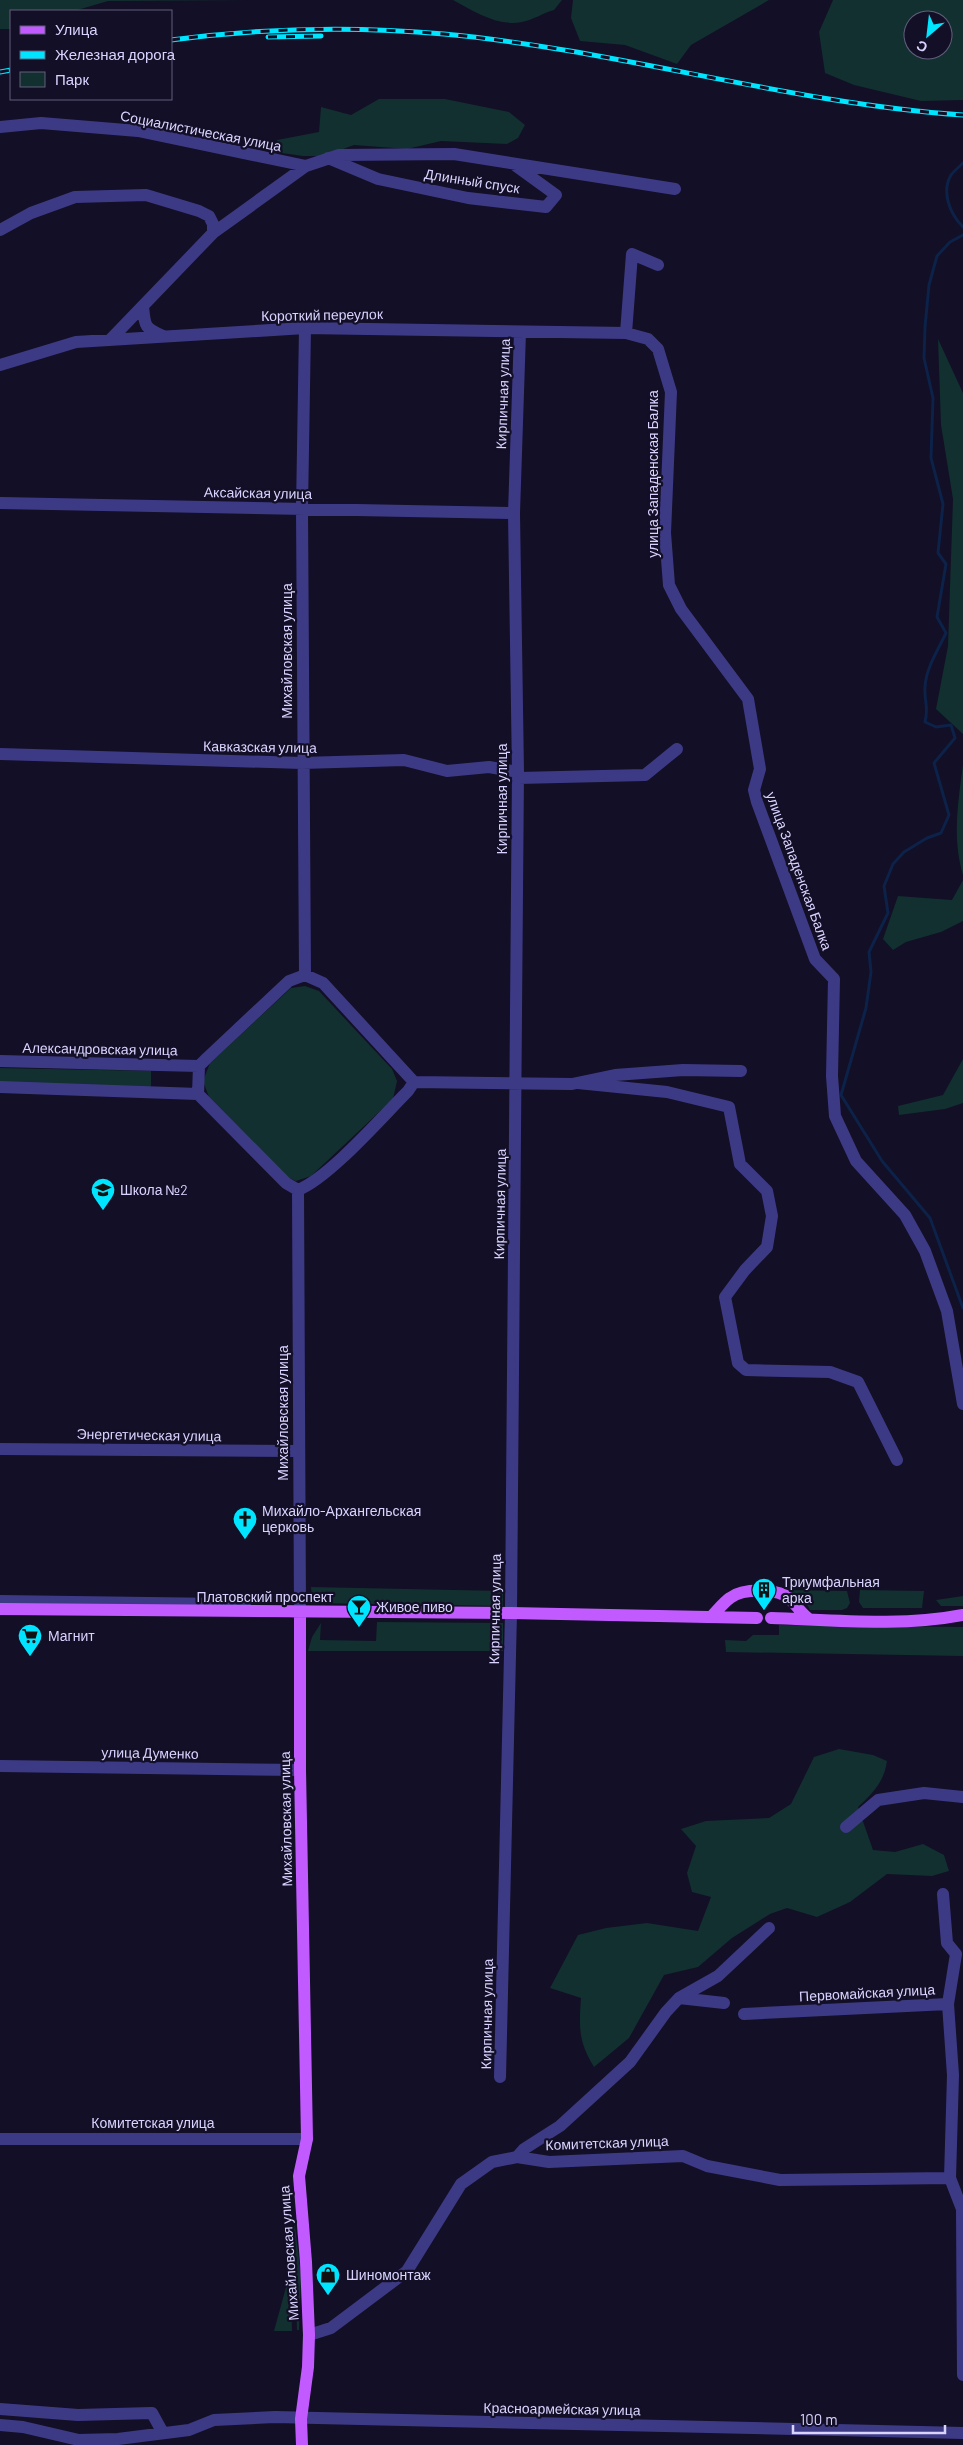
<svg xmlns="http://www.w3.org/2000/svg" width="963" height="2445" font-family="Barlow,sans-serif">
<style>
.green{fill:#12302f;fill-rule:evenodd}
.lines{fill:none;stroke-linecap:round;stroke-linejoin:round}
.stream{stroke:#0c2248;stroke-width:3}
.minor{stroke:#3d3a85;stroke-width:12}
.major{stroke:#c25bff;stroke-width:12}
.rail-casing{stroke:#00e5ff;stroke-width:5}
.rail{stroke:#130f26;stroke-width:3;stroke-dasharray:9;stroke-linecap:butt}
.labels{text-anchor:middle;stroke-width:4.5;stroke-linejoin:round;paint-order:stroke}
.street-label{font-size:14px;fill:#d9d4ff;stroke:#130f26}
.poi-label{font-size:14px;fill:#d9d4ff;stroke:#130f26;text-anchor:start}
</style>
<rect width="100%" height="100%" fill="#130f26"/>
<path class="green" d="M0,0H250L108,1L74,11H11V29H0Z
M453,0H562L554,10C543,13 533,20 522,22C498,27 473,11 453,0Z
M573,0H769L691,45L677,64L625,45L580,41L571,18Z
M833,0H963V100L921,101L854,85L825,73L819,32ZM913,20H943V50H913Z
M379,99H445L509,112L525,125L518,138L507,144L441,141L407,149L354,145L324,156H303L275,152L277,140L319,132L321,107L351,115Z
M938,339L963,393V734L936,709L948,646L953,499L941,425Z
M963,765V875C952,839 958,802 963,765Z
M963,880V921L941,932L906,942L893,950L883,939L898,896L952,900Z
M305,986L319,991L392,1069L397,1081L393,1099L311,1176L296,1181L285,1176L209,1097L203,1081L210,1063L291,988Z
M963,1059V1103L945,1109L899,1115L898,1106L943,1095Z
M0,1068L151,1071V1088L0,1082Z
M311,1587L503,1591V1606L312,1603Z
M787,1590L847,1591L850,1603L847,1608L842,1610H810L808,1606Z
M860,1590L924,1591L922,1608H863L859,1602Z
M963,1596V1606H941L936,1600Z
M377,1622L503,1623V1651H308L312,1637L321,1623L320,1640L376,1641Z
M779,1625L963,1627V1656L726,1652L725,1640L746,1641L753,1635H779Z
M839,1749L873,1755L887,1761C884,1782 873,1793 858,1807L873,1850L895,1852L923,1844L944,1855L949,1871L932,1876L887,1874L850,1902L817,1917L787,1908L770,1914L732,1938L698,1967L664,1975L629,2038L594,2067C578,2041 579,2027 581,1998L550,1988L578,1935L606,1928L647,1923L698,1931L711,1897L692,1892L687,1873L696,1846L681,1829L706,1821L769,1818L791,1804L814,1757Z
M293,2226H295L301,2275L299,2330H297Z
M288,2280H291L292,2331H274Z"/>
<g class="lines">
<path class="stream" d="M963,163C959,167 954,171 951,175C941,192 950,214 963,227
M963,235L950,242L937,256L929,285L925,327L924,358L933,398L931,458L943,504L938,553L946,564L937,617L946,633C938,650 926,668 925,687C924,701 929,707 925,722L936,727L951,725L955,738L934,763L949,815L941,833L927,838L904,852L893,864L884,886L888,913L869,952L871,972L866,1008L841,1095L882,1161L930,1218L963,1308"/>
<path class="minor" d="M0,127L41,123L138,131L306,166
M328,158L378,179L468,198L546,207L556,195L516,166
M0,230L31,213L75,197L146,195L199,211L209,216L213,224V233
M143,306C145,326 144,328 163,336
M626,333L632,254L658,265
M110,340L213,233L306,166L339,155L454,154L675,189
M0,365L76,342L305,328L626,333L648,339L658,349L671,392L665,533L669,585L681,609L748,699L760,769L754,790L757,802L815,959L834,979L832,1076L835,1116L856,1161L905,1215L925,1251L947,1311L963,1404
M0,503L514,513
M0,754L302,763L404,760L447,771L489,767L518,772
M518,778L645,775L677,749
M305,975L302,509L305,328
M305,975L323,983L414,1082L408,1091C382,1117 329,1178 298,1190L286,1183L198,1094L199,1066L207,1058L289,981Z
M0,1061L199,1066
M414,1082L572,1084L615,1075L683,1070L741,1071
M578,1083L667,1092L729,1107L740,1164L767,1191L772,1216L767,1247L745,1270L725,1297L738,1363L746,1370L830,1372L858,1382L897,1460
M0,1087L198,1094
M0,1449L298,1451
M0,1601L222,1604L245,1606
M290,1611L300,1612L298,1190
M0,1766L300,1770
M846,1827L878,1800L924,1793L963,1797
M943,1894L947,1943L956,1954L948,2004L953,2075L950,2178L962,2209L963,2375
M679,1998L724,2003
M744,2014L948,2004
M500,2077L511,1613L518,772L514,513L520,332
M0,2139H307
M517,2157L524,2149L560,2126L630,2062L666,2012L679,1998L718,1976L769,1928
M309,2335L331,2328L407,2271L461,2184L492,2162L517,2157L549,2162L683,2156L707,2166L780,2180L950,2178
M0,2409L78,2415L152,2413L163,2433
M0,2425L23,2427L79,2440L118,2439L189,2430L214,2420L275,2417L963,2433"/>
<path class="major" d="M0,1609L511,1613L757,1618
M300,1612V1770L307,2139L299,2176L306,2262L309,2335L308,2367L301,2419L302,2445
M711,1617C717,1611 723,1603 730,1598C743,1588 779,1588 790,1599C797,1606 801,1613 809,1619
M771,1618C832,1620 902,1627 963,1615"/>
<defs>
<path id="rail" d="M268,37L321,36
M171,40C262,28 352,26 444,34C618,50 788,103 963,115
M0,72L11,70"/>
</defs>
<use href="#rail" class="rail-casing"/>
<use href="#rail" class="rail"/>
</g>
<defs>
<symbol id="school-pin" viewBox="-11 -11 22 30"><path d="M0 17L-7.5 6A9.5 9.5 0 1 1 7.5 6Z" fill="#00e5ff" stroke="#130f26"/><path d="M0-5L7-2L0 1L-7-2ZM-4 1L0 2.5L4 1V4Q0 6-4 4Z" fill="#111"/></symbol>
<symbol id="church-pin" viewBox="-11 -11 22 30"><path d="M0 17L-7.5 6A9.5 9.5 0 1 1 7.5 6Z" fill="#00e5ff" stroke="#130f26"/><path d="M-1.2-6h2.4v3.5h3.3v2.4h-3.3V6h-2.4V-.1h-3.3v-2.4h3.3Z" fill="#111"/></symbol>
<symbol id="building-pin" viewBox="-11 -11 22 30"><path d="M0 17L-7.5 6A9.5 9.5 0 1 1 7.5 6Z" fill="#00e5ff" stroke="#130f26"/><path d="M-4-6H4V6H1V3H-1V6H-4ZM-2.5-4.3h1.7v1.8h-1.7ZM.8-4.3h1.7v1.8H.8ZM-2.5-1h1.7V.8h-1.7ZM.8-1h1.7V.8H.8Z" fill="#111"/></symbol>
<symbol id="bar-pin" viewBox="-11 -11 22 30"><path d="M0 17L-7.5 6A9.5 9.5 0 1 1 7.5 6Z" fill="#00e5ff" stroke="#130f26"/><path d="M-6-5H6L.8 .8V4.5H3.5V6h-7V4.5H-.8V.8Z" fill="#111"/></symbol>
<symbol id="supermarket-pin" viewBox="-11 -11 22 30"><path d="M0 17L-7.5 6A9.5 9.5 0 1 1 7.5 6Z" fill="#00e5ff" stroke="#130f26"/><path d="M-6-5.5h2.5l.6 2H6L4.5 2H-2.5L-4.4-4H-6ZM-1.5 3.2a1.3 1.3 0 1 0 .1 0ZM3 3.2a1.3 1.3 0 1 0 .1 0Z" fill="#111"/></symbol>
<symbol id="shop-pin" viewBox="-11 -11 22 30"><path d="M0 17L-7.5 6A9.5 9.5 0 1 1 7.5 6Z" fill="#00e5ff" stroke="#130f26"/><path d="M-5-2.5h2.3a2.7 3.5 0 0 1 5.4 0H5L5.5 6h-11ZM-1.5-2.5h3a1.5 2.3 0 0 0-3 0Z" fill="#111"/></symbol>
</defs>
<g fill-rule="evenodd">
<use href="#school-pin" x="89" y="1176" width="28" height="38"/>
<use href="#church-pin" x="231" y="1505" width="28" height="38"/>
<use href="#building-pin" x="750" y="1576" width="28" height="38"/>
<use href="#bar-pin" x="345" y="1593" width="28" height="38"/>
<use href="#supermarket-pin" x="16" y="1622" width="28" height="38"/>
<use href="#shop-pin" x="314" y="2261" width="28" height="38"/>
</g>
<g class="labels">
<g class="street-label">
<text transform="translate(201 131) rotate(11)" y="5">Социалистическая улица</text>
<text transform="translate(472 181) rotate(9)" y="5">Длинный спуск</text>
<text transform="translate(322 315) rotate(-1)" y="5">Короткий переулок</text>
<text transform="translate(503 394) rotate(-88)" y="5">Кирпичная улица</text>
<text transform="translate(653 474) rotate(-90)" y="5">улица Западенская Балка</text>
<text transform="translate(258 493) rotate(1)" y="5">Аксайская улица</text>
<text transform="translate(287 651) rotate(-90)" y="5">Михайловская улица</text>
<text transform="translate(260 747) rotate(1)" y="5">Кавказская улица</text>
<text transform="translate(502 799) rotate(-90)" y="5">Кирпичная улица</text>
<text transform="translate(799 871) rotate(70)" y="5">улица Западенская Балка</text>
<text transform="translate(100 1049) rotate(1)" y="5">Александровская улица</text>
<text transform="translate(500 1204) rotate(-89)" y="5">Кирпичная улица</text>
<text transform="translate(283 1413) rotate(-90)" y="5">Михайловская улица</text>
<text transform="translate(149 1435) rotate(1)" y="5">Энергетическая улица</text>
<text x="265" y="1602">Платовский проспект</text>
<text transform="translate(495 1609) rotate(-89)" y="5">Кирпичная улица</text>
<text transform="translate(150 1753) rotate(1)" y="5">улица Думенко</text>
<text transform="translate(286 1819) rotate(-91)" y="5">Михайловская улица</text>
<text transform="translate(867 1993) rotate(-3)" y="5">Первомайская улица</text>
<text transform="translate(487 2014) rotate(-89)" y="5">Кирпичная улица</text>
<text x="153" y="2128">Комитетская улица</text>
<text transform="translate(607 2143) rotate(-2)" y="5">Комитетская улица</text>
<text transform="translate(289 2253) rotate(-94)" y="5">Михайловская улица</text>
<text transform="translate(562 2409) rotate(1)" y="5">Красноармейская улица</text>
</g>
<g class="poi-label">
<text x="120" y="1195">Школа №2</text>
<text x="262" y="1516">Михайло-Архангельская<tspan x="262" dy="16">церковь</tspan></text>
<text x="782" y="1587">Триумфальная<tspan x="782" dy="16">арка</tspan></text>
<text x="376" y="1612">Живое пиво</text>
<text x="48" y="1641">Магнит</text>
<text x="346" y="2280">Шиномонтаж</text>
</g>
</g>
<rect x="10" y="10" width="162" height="90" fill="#130f26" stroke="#625e7d"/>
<rect x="20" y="26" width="25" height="8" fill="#c25bff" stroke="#625e7d"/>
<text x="55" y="35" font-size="15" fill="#d9d4ff">Улица</text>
<rect x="20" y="51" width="25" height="8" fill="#00e5ff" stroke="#625e7d"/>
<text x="55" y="60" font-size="15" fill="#d9d4ff">Железная дорога</text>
<rect x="20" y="72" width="25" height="15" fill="#12302f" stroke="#625e7d"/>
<text x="55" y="85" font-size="15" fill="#d9d4ff">Парк</text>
<g transform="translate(928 35) rotate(208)"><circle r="24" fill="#130f26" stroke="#625e7d"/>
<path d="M0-4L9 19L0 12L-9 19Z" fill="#00e5ff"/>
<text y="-8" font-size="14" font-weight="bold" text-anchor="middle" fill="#d9d4ff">С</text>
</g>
<path d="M793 2425v8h152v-8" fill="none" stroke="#d9d4ff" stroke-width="2.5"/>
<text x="800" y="2425" font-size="15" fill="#d9d4ff" stroke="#130f26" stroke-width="4" paint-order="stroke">100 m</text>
</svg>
